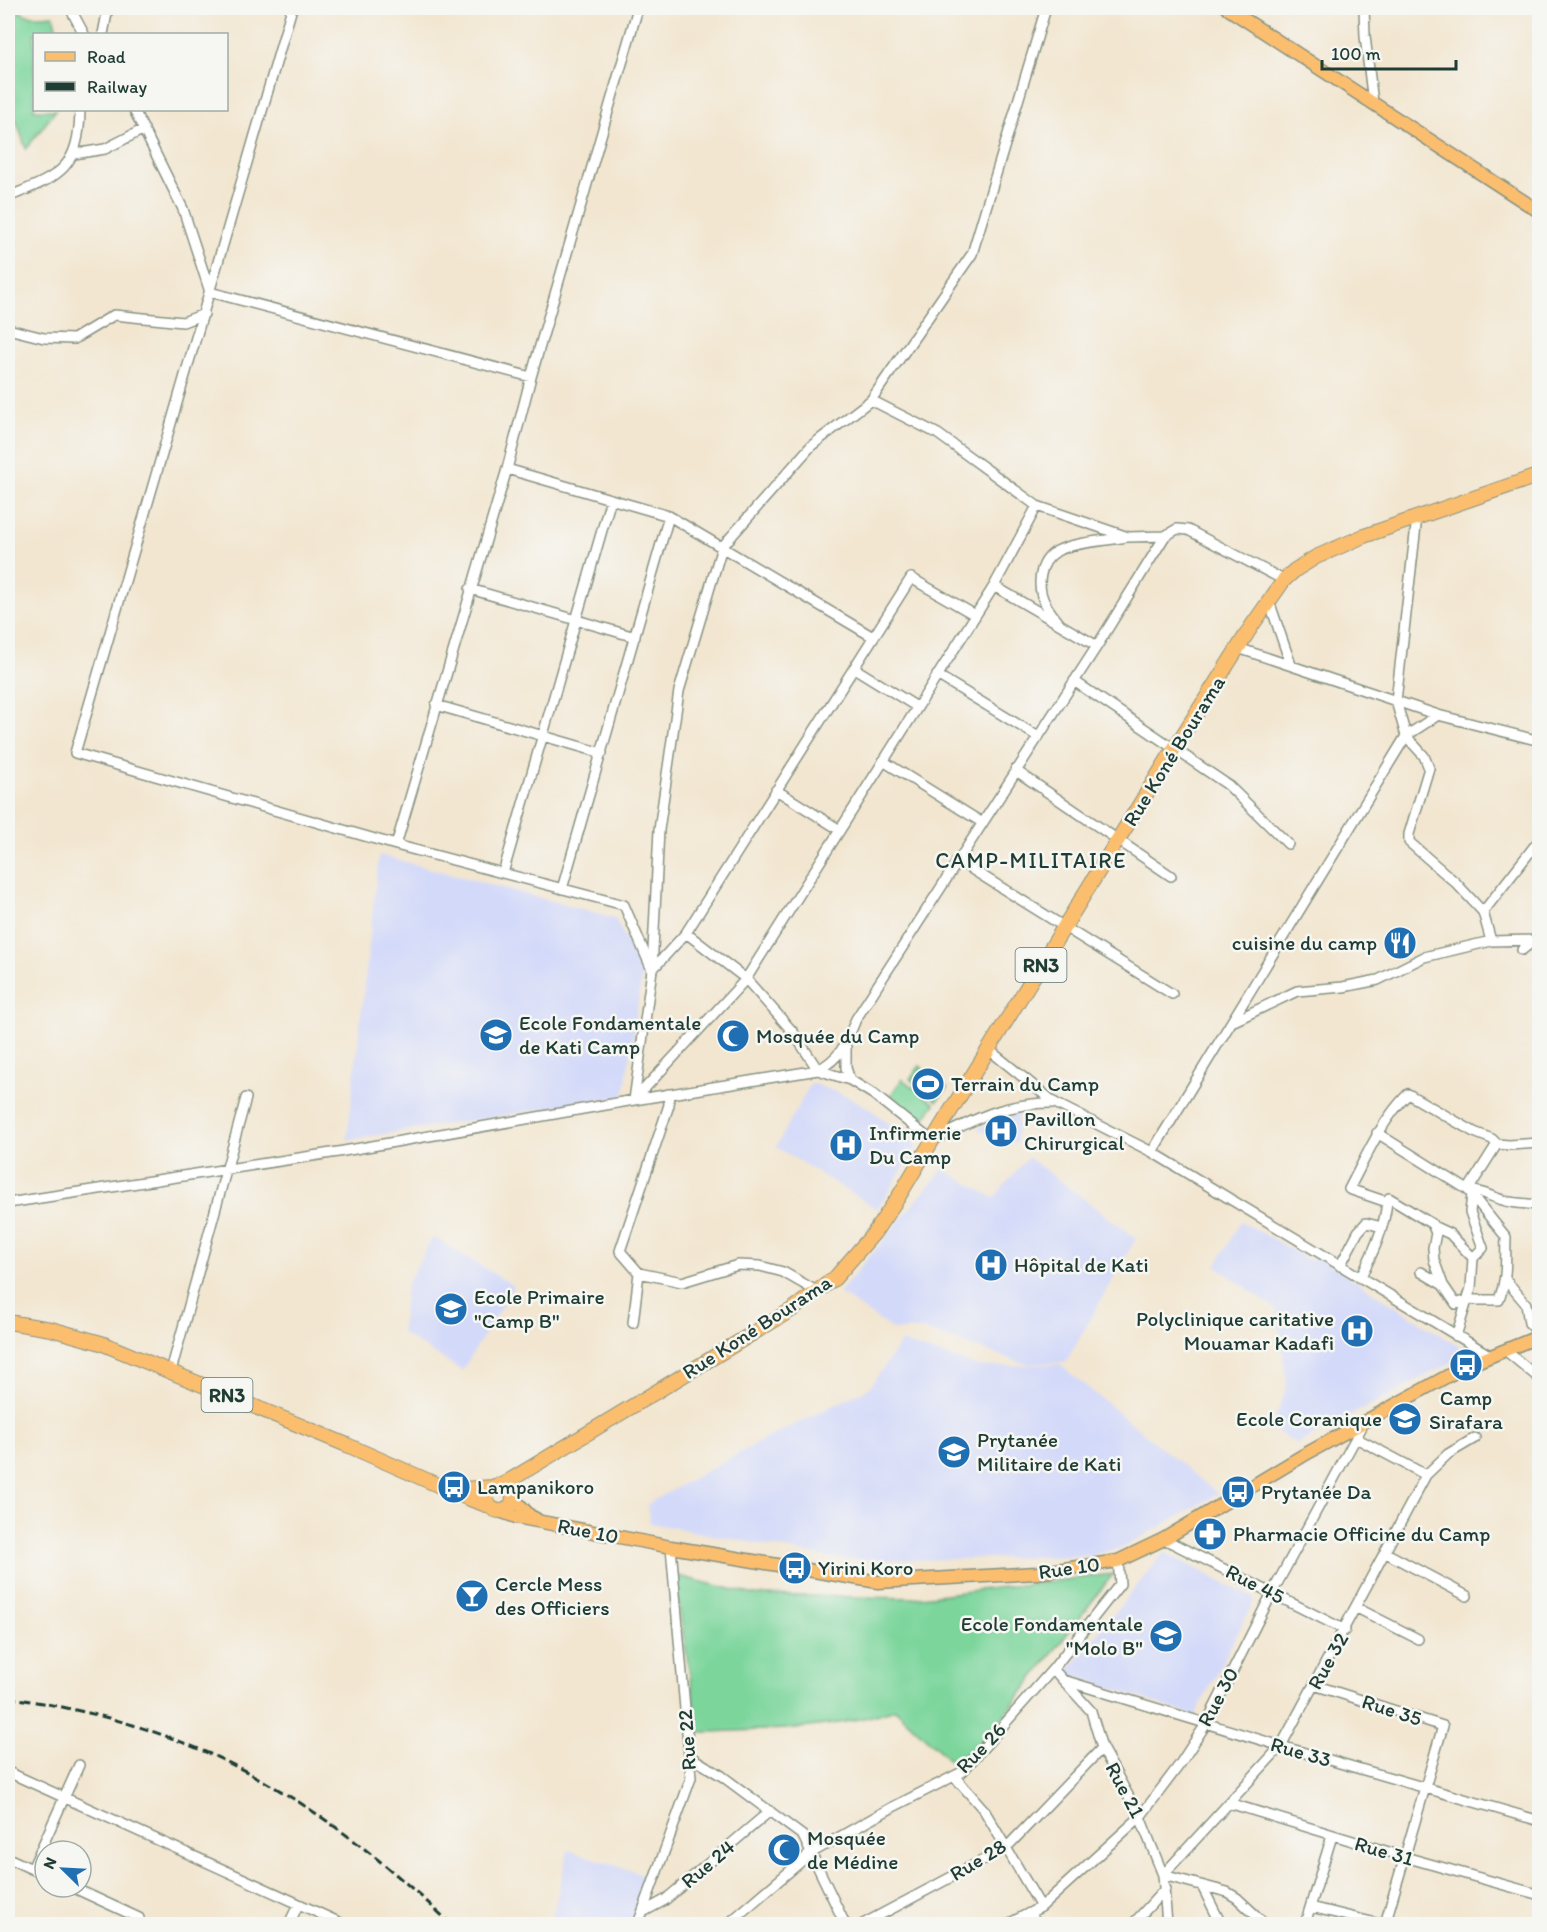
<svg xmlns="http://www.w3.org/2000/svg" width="1547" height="1932" font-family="Itim,sans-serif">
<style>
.built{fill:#d3d9f9}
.grass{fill:#7cd59b;stroke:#4e8968;stroke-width:1.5}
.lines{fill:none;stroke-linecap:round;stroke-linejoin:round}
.minor-casing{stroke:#889282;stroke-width:12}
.major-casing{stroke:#889282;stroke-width:15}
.highway-casing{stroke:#889282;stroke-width:16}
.minor{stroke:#fff;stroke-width:9}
.major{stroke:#fbbe6e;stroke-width:12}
.highway{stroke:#fbbe6e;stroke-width:14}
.rail{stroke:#1f3d34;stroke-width:3;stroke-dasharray:9 4.5;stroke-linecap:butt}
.labels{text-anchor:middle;stroke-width:5;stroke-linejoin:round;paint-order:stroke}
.shield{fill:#f6f6f2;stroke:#60746d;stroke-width:1.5}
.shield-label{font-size:20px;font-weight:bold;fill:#1f3d34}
.street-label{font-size:21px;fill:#1f3d34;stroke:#f6f6f2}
.poi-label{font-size:21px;fill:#1f3d34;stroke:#f6f6f2;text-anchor:start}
.neighbourhood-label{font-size:22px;letter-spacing:1.5px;fill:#1f3d34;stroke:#f6f6f2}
</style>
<rect width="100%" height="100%" fill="#f6f6f2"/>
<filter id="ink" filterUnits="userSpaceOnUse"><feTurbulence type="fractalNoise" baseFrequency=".0167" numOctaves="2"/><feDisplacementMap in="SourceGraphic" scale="12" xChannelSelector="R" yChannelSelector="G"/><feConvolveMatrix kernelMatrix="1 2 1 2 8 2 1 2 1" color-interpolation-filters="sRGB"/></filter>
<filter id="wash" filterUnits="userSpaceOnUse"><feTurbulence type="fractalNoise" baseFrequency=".008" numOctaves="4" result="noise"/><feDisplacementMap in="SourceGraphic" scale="24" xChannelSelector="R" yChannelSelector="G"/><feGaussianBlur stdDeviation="1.35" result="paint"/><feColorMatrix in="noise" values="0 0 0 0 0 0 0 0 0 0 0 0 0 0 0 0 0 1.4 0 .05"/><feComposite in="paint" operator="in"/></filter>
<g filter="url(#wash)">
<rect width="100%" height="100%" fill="#f2e6d0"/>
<path class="built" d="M379,855L615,918L642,974L624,1096L347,1140Z
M811,1083L849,1097L869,1108L915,1144L916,1149L877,1209L776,1147Z
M1009,1114H1018L1017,1144L977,1129Z
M1028,1157L1136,1238L1066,1362L1026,1364L924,1330H893L839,1293L943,1169L994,1198Z
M1241,1221L1311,1261L1316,1256L1469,1353L1297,1444L1271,1428L1287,1387L1277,1310L1216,1266Z
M433,1237L514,1286L462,1371L401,1333L406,1285Z
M901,1342L980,1367L1059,1364L1218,1494L1122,1548L1089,1556L899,1560L831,1558L650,1523L647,1504L763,1440L869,1388Z
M1416,1405L1422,1414L1394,1433L1387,1423Z
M1164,1552L1255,1599L1195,1716L1066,1673Z
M568,1850L648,1876L630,1924H551Z"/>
<path class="grass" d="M8,8C16,8 20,13 27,15C36,17 45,16 53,15L58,34H34V110H56L26,149L17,122L8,107Z
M920,1066L947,1088L937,1101L910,1079Z
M902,1079L935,1104L922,1121L890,1096Z
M1113,1574L998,1724L958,1768L895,1709C832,1731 765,1730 699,1732L674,1575L755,1595L913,1598Z"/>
</g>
<g filter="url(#ink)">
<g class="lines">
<defs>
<path id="minor" d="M70,8L84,34
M292,8L75,753L396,845L624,905L652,970L686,933L911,578L975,615
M1364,8L1365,36L1373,103
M103,34L108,8
M134,110L183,209L210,292L531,377
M74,154L105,149L144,129
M8,197C59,176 79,170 80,110
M8,329L44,338L74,339L114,315L183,322L204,314
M871,400L972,254L1046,8
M507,469L669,516L873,637
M994,586L1097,646
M470,589L635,637
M1269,601L1291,665
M1060,624C1055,618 1050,612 1046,605C1036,588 1038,562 1057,551C1074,542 1106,541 1126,537
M1238,648L1438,715L1540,741
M854,668L917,707
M937,675L1037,736
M1074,681L1228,785L1288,844
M436,705L602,753
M1438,715L1406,736L1424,756L1429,768L1409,834V842L1456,883L1483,912L1491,941
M883,761L978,820
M1015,770L1171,876
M776,790L840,830
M396,845L507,469L531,377L638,8
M957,860L1172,994
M503,873L611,499
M562,889L669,516
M1483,912L1540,839
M686,933L746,979L793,1032L818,1070L850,1080L873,1094L932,1141C974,1119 1006,1102 1055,1103
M1522,950L1540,936
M1234,1021L1297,991L1343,987L1378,980L1424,957L1491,941L1534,940
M846,1047V1068L850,1080
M988,1049L1055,1103L1152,1152L1491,1356
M668,1094L669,1105L620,1251L639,1273L682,1282L738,1265L760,1266L783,1272L818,1292
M634,1100L652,970L659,830L679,691L722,547L811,446L871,400L938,434L1037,506L1128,537L1165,536
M634,1100L746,979L994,586L1037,506
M1377,1133L1468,1190L1506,1237C1505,1262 1508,1275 1499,1300H1467L1456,1304L1443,1285L1421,1272
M1497,1144L1468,1190C1486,1192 1490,1197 1506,1201C1516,1204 1528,1203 1540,1206
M1152,1152L1406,736L1396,701L1417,517
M1472,1195L1470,1212L1483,1248L1473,1258
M1387,1202L1389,1198L1432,1224L1436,1233L1433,1248L1434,1260L1443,1285
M8,1203L338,1152L634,1100L818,1070C842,1057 846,1043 856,1019L1097,646L1165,536L1177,529L1188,530L1284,580
M1433,1226L1450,1234L1473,1258L1471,1288L1456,1336
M1340,1266L1358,1232L1366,1223L1382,1227
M1360,1278C1373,1253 1384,1230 1387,1202L1349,1189C1367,1155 1381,1121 1408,1094L1474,1132L1492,1139L1497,1144L1509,1145L1540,1143
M1505,1279L1526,1304L1529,1323L1540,1333
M633,1323L639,1273
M1505,1350L1540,1379
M171,1371L246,1098
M1356,1438L1426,1475
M1164,1539L1345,1630
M1386,1553L1467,1596
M1357,1608L1418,1639
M1053,1669L1091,1711L1102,1748L1140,1817L1163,1875L1167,1924
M1063,1680L1281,1746L1540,1821
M1314,1685L1443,1726L1385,1924
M689,1756L722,1776L803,1836L845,1924
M8,1772L343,1924
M954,1776L984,1810L1041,1907
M1229,1803L1405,1857L1540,1895
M8,1858L45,1875
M32,1869L79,1765
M1202,1886L1221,1924
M72,1887L139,1918L136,1924
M1311,1907L1380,1924
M643,1912L665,1900L770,1811
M1029,1913L1037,1924
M289,1924L298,1905
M638,1924L691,1778L671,1547
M728,1924L811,1853L893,1807L962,1772L1053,1669L1120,1584L1118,1561
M863,1924L1006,1848L1102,1748
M1008,1924L1041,1907L1140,1817L1180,1764L1206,1724L1272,1593L1365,1421
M1133,1924L1165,1889
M1265,1924L1237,1898L1227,1892L1163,1875L1281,1746L1426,1475L1448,1454L1475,1438
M1305,1924L1332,1836"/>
<path id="major" d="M1227,8L1540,212
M513,1498L530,1516L536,1519
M497,1510L516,1517L671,1547L878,1582L1037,1573L1118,1561L1164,1539L1304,1455L1464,1367L1540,1336"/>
<path id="highway" d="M8,1322L51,1329L101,1343L347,1445L467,1498L489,1506
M502,1485L793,1309L835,1278L874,1233L899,1196L932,1141L1174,749L1253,624L1284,580L1295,570L1316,557L1364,536L1540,475
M487 1498a13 13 0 1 1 26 0a13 13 0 1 1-26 0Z
M452,1487L463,1489L493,1487"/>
</defs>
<use href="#minor" class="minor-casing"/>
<use href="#major" class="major-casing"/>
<use href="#highway" class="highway-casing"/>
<use href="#minor" class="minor"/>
<use href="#major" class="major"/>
<use href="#highway" class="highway"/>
<path class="rail" d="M8,1698C38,1701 67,1708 97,1715C241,1751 345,1824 451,1924"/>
</g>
</g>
<defs>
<symbol id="restaurant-disc" viewBox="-11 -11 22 22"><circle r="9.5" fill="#1f6fb2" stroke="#f6f6f2"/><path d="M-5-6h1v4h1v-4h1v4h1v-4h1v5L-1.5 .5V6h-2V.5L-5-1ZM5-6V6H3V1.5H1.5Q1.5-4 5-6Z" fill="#fff"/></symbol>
<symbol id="school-disc" viewBox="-11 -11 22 22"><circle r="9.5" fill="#1f6fb2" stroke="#f6f6f2"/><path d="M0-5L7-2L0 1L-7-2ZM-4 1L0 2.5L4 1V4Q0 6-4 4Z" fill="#fff"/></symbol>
<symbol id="mosque-disc" viewBox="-11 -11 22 22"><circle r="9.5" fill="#1f6fb2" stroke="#f6f6f2"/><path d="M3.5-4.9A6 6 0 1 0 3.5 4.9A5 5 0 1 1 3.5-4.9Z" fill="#fff"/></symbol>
<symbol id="stadium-disc" viewBox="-11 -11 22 22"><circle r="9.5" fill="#1f6fb2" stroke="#f6f6f2"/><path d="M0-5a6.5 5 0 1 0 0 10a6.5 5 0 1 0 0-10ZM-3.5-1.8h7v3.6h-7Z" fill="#fff"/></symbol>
<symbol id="hospital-disc" viewBox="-11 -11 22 22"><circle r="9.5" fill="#1f6fb2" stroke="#f6f6f2"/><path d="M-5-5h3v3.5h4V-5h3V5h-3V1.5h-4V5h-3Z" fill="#fff"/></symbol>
<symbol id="bus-disc" viewBox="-11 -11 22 22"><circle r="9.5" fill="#1f6fb2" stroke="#f6f6f2"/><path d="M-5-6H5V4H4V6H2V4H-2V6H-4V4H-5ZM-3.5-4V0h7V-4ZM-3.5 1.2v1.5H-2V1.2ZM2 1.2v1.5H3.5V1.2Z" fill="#fff"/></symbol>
<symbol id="pharmacy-disc" viewBox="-11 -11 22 22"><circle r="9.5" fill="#1f6fb2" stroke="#f6f6f2"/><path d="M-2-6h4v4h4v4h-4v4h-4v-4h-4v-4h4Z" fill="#fff"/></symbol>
<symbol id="bar-disc" viewBox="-11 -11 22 22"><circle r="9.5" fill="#1f6fb2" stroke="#f6f6f2"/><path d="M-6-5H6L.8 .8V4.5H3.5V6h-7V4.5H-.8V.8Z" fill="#fff"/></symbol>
</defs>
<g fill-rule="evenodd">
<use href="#restaurant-disc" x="1381" y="924" width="38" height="38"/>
<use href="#school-disc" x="477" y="1016" width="38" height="38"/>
<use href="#mosque-disc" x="714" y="1017" width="38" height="38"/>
<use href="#stadium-disc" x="909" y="1065" width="38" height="38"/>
<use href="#hospital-disc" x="982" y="1112" width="38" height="38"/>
<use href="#hospital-disc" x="827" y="1126" width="38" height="38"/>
<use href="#hospital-disc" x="972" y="1246" width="38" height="38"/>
<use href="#school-disc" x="432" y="1290" width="38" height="38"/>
<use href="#hospital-disc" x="1338" y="1312" width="38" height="38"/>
<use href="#bus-disc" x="1447" y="1346" width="38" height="38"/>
<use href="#school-disc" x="1386" y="1400" width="38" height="38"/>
<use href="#school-disc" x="935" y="1433" width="38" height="38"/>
<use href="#bus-disc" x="435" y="1468" width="38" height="38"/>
<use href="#bus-disc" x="1219" y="1473" width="38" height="38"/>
<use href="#pharmacy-disc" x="1191" y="1515" width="38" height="38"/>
<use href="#bus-disc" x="776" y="1549" width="38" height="38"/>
<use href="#bar-disc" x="453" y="1577" width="38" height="38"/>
<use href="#school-disc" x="1147" y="1617" width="38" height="38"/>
<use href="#mosque-disc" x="765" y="1831" width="38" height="38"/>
</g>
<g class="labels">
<g class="shield">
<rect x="1015.5" y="948" width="51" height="34" rx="4.5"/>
<rect x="201.5" y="1378" width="51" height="34" rx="4.5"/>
</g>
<g class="shield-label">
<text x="1041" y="972">RN3</text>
<text x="227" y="1402">RN3</text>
</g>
<g class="street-label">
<text transform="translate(1174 751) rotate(-58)" y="7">Rue Koné Bourama</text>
<text transform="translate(757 1327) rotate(-33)" y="7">Rue Koné Bourama</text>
<text transform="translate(588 1531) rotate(11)" y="7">Rue 10</text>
<text transform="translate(1069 1568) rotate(-8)" y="7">Rue 10</text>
<text transform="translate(1255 1584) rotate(27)" y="7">Rue 45</text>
<text transform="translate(1328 1661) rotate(-61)" y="7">Rue 32</text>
<text transform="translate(1218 1697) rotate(-62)" y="7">Rue 30</text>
<text transform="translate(1392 1710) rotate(18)" y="7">Rue 35</text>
<text transform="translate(687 1740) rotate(-94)" y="7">Rue 22</text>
<text transform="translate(981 1748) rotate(-46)" y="7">Rue 26</text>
<text transform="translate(1301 1752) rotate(16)" y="7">Rue 33</text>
<text transform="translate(1125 1790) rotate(62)" y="7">Rue 21</text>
<text transform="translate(1384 1851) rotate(16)" y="7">Rue 31</text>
<text transform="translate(978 1860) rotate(-31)" y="7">Rue 28</text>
<text transform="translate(708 1864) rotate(-40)" y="7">Rue 24</text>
</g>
<g class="poi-label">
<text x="1377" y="950" text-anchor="end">cuisine du camp</text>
<text x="519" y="1030">Ecole Fondamentale<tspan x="519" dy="24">de Kati Camp</tspan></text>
<text x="756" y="1043">Mosquée du Camp</text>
<text x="951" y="1091">Terrain du Camp</text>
<text x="1024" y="1126">Pavillon<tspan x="1024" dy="24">Chirurgical</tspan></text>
<text x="869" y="1140">Infirmerie<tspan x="869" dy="24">Du Camp</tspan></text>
<text x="1014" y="1272">Hôpital de Kati</text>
<text x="474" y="1304">Ecole Primaire<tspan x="474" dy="24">"Camp B"</tspan></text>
<text x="1334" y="1326" text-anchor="end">Polyclinique caritative<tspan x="1334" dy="24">Mouamar Kadafi</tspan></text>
<text x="1466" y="1405" text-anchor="middle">Camp<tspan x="1466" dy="24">Sirafara</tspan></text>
<text x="1382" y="1426" text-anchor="end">Ecole Coranique</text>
<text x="977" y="1447">Prytanée<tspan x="977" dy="24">Militaire de Kati</tspan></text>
<text x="477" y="1494">Lampanikoro</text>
<text x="1261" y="1499">Prytanée Da</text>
<text x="1233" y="1541">Pharmacie Officine du Camp</text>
<text x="818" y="1575">Yirini Koro</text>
<text x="495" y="1591">Cercle Mess<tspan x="495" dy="24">des Officiers</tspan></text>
<text x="1143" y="1631" text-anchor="end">Ecole Fondamentale<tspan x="1143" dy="24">"Molo B"</tspan></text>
<text x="807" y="1845">Mosquée<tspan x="807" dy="24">de Médine</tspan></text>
</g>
<g class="neighbourhood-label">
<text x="1031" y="868">CAMP-MILITAIRE</text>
</g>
</g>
<rect width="1547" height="1932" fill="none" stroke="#f6f6f2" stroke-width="30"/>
<rect x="33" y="33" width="195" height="78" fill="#f6f6f2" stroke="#a0aca6" stroke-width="1.5"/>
<rect x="45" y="52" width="30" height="9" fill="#fbbe6e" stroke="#a0aca6" stroke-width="1.5"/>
<text x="87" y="63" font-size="18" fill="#1f3d34">Road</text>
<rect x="45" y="82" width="30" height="9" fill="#1f3d34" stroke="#a0aca6" stroke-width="1.5"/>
<text x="87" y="93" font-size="18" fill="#1f3d34">Railway</text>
<g transform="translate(63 1869) rotate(294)"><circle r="28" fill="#f6f6f2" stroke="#a0aca6" stroke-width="1.5"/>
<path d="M0-4.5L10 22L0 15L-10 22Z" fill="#1f6fb2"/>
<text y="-9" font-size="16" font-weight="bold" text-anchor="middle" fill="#1f3d34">N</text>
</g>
<path d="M1322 60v9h134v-9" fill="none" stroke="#1f3d34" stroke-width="3"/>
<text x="1331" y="60" font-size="18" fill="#1f3d34" stroke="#f6f6f2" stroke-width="4.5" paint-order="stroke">100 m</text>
</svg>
